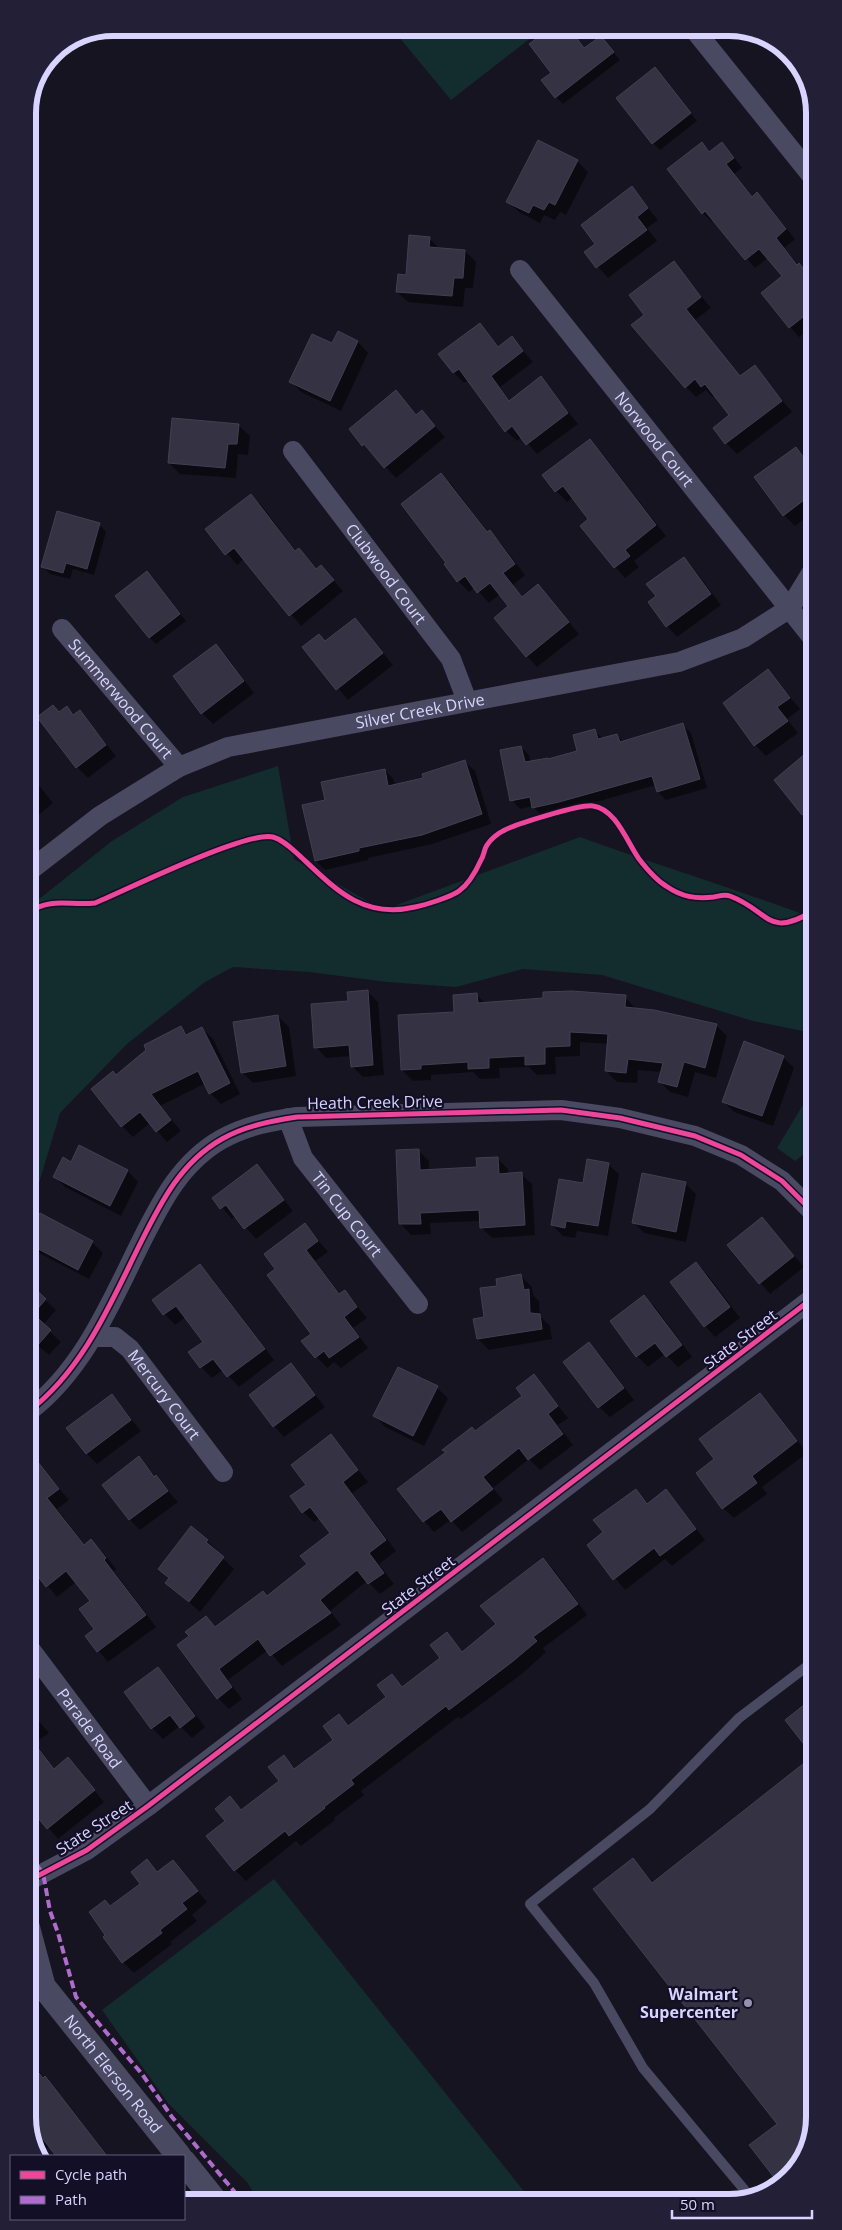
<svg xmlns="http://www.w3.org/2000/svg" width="842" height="2230" font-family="'Open Sans',sans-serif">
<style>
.green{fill:#132c2d}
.shadow{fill:#0007}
.building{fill:#343243;stroke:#433f54}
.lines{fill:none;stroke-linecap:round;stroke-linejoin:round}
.service{stroke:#4a4962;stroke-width:10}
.minor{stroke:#4a4962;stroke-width:20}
.tertiary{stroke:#4a4962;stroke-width:25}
.quiet{stroke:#b06ccc;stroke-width:4;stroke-dasharray:8 4;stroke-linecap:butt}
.cycleway-casing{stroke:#130f26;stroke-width:8}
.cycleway{stroke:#ed469a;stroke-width:5}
.poi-dot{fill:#9591b1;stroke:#130f26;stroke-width:2}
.labels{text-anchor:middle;stroke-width:4.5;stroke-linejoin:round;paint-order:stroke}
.street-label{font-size:16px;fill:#d9d4ff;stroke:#130f26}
.poi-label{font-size:16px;font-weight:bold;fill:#d9d4ff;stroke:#130f26;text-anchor:end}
.rim{fill:none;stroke:#d9d4ff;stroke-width:6}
</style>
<rect width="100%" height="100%" fill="#161421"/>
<path class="green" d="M541,30L451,100L394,31Z
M278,766L294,859L383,910L580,837C657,865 736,889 813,918V1033L753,1021L602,975L523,969L456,987L387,982L309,972L233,967L205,982L127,1044L60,1113L36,1193L29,1203V907L112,841L183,797Z
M813,1088V1147L795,1161L777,1148Z
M274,1879L531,2200L259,2202L247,2182L168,2103L102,2010Z"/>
<path class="shadow" d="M570,29L585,49L601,37L620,60L563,104L556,97L553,73Z
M785,51L801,75L782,53Z
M655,69L697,121L660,150L653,143Z
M702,144L711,153L722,144L731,153L742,168L734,174L753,198L757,194L766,203L795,239L784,248L812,280V326L799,337L790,327L784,277L768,258L755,268L714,220L712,222L703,213Z
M577,161L588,172L566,215L560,212L555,220L544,215L540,223L519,212L508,201Z
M631,188L658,220L647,228L657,241L608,278L586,253L597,244Z
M429,238L440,249L465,251L476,262L473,288H465L463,307L408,302L397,292Z
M674,263L711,308L695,320L741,377L755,367L792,412L737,454L726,443L731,416L715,395L712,397L706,390L696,397L686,387L646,315Z
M480,325L499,347L512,338L533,362L500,387L510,401L541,378L578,424L537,454L522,437L517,441L506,431L469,380L464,383L454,373Z
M358,342L368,353L341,411L301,392L291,382L333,345Z
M812,359V374L805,365Z
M396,392L417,415L422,412L445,437L396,478L350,429Z
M239,426L250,436L248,455L238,454L236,478L180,474L169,463Z
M590,440L600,451L666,536L634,561L639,567L625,578L615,567L590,520L573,497L567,502L556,491Z
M796,448L812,467V513L795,526L784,515L756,478Z
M441,474L452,485L488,533L490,532L500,542L525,575L513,585L523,598L538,586L579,634L537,667L527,656L510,607L500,594L489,603L475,587L469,592L458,581L448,563Z
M251,495L262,506L297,552L299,549L317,569L321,566L343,591L301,626L244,559L237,565L207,529Z
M99,524L106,532L94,575L73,569L70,579L50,574L43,567Z
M684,558L694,569L721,605L677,637L667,626L658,597Z
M153,580L186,621L156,644L149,637Z
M355,619L393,665L348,700L304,647L326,642Z
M216,646L227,657L254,693L213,724L202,713Z
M768,671L800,709L787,719L798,733L766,756L755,745L725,704Z
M67,708L75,716L80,712L116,756L88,778L77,767Z
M683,725L691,733L707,788L666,800L658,792L656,785L568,810L541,815L533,806L520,809L512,800L521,747L529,755L531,763L549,760L579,752L594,730L602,738L617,735L624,742Z
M812,750L813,820L810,822L775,780Z
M465,762L475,771L491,824L432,844L368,858V860L325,870L316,861L385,770L394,780L395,786L425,779Z
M29,773L53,803L29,823Z
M367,991L378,1002L384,1075L363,1077L352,1066L351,1056L326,1058L316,1047L349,1002Z
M477,995L485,1003L625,997L636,1009L717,1026L727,1036L716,1078L695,1072L688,1097L670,1092L659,1081L662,1072L638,1070L637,1083L617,1082L606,1071L609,1044L580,1042V1056L555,1057L556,1074L537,1075L529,1067L499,1068L500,1078L480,1079L473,1072L431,1075V1080L413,1081L402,1070L455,1013Z
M278,1016L289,1027L296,1076L253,1083L242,1072Z
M181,1028L189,1035L202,1028L213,1039L240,1094L221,1104L210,1093L206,1083L160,1106L181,1131L167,1142L150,1123L133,1137L122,1126L117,1076Z
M783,1057L794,1068L773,1126L734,1112L723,1101Z
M418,1150L429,1161V1171L478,1168L497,1158L508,1169V1175L521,1174L532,1184L535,1235L492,1238L481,1227V1221L430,1223L431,1234L411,1235L401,1224Z
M608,1164L619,1174L608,1236L577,1231L575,1238L563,1236L552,1225L584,1185Z
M257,1165L293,1211L256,1239L236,1216L232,1219L214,1198Z
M128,1171L138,1182L121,1216L65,1187L54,1176Z
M685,1183L696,1194L686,1242L644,1233L633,1222Z
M40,1215L92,1242L103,1253L89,1279L37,1252L29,1244V1236Z
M762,1219L804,1267L770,1294L729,1246Z
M305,1225L328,1252L315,1261L341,1295L345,1292L367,1318L353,1328L368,1348L341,1368L334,1362L327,1368L303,1342L313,1334L277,1269Z
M696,1263L707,1274L740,1318L715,1337L705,1326Z
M200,1266L211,1277L274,1360L239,1387L223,1370L212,1378L201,1367L190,1353L204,1342L186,1317L175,1325L153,1301Z
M521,1276L532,1287L533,1295L539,1301L540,1316L550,1326L552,1339L489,1350L478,1339L499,1287Z
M29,1285L56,1310L43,1325L61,1342L49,1355L35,1343L29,1348Z
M644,1297L655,1307L692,1357L678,1367L665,1354L648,1367L637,1356Z
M589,1344L600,1355L634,1400L610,1417L599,1407Z
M813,1352V1361L809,1356Z
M291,1365L325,1407L284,1437L274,1426Z
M534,1376L568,1418L558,1425L573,1445L540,1470L529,1459L493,1488L503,1500L462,1532L451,1520L434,1532L424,1521L447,1453L444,1450L476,1432L524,1396Z
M813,1386V1402L806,1392Z
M437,1388L448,1398L424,1446L385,1427L375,1416Z
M760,1395L770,1405L807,1453L762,1487L767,1494L734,1518L723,1508Z
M112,1396L141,1431L97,1464L86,1453Z
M331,1436L368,1482L352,1493L396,1551L379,1564L394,1584L380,1594L367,1581L330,1611L341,1625L282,1666L268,1650L228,1680L242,1699L229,1709L218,1698L190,1637L206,1618L216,1627L268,1597L309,1564L331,1533L320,1518L314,1522L303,1512L308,1485Z
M31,1455L69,1500L57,1509L85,1545L91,1541L102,1551L116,1569L114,1571L156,1627L108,1662L86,1636L96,1629L91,1601L76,1582L57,1597L30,1564V1546L38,1540L30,1530Z
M138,1458L178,1502L140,1530L130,1520Z
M636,1491L648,1504L666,1491L676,1502L705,1540L672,1566L665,1559L625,1590L588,1545L605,1533Z
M207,1540L218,1551L217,1553L234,1569L200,1612L167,1583L169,1579L159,1569Z
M543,1559L554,1570L587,1615L543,1648L546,1652L523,1673L461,1719L458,1717L361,1791L364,1795L334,1818L335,1820L301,1846L296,1841L246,1881L235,1870L226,1821L230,1798L242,1811L280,1781L284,1757L296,1769L335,1740L338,1716L350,1727L388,1698L392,1675L403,1687L442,1658L447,1634L463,1652L497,1624Z
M157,1668L168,1679L205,1727L192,1738L180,1726L163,1739L152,1728L125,1693Z
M30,1711L49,1733L35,1743L55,1769L68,1759L104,1802L58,1839L30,1806Z
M814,1758V2117L797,2169L779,2181L777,2179L778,2124L633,1860L654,1883Z
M147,1861L159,1873L173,1862L207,1902L192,1915L197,1921L170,1942L172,1944L134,1973L123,1962L107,1935L111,1907L142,1884Z
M30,2060L81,2122L107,2156H58L50,2146L40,2153L30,2139Z"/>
<path class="building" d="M549,29H570L584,48L601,36L614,52L555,98L541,80L551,73L529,44Z
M655,67L691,113L652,144L616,98Z
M538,140L578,160L555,205L549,202L544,210L533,205L529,213L506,202Z
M702,142L709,152L722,142L734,158L726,164L752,197L757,192L786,229L776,238L797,265L799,263L812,280V310L789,328L761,293L782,276L759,249L745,260L705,211L702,214L667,169Z
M632,186L648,208L637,217L647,230L596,268L584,252L595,244L581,225Z
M409,235L430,237L429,247L465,250L463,278H454L452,296L396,292L398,274L406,275Z
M674,261L701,297L686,309L740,376L755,365L782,401L725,444L713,428L729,415L705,384L701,387L695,379L685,388L631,325L644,315L629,295Z
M480,323L498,347L512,336L523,351L491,376L509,401L541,376L568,413L526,445L512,426L505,432L459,369L453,373L438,354Z
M338,331L358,341L330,401L289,382L312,334L332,343Z
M396,390L416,415L422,410L435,426L384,468L364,444L362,446L349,429Z
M172,418L239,424L237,444H228L225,468L168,463Z
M590,439L656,525L625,550L630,556L614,568L580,526L588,519L563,486L555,492L542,475Z
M796,447L812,469V494L783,516L754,477Z
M441,473L487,532L490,530L515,564L503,573L522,597L538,584L569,622L526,657L494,618L508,606L490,583L477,593L465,576L457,582L444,564L446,563L401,504Z
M251,494L295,551L299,548L316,569L321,565L334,580L289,616L234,548L225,555L205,529Z
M57,511L100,523L87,569L66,563L63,573L41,567Z
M684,557L711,594L666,627L648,602L656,596L646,584Z
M147,571L180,614L149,638L115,596Z
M355,618L383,653L336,690L302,647L319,634L325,641Z
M216,644L244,681L201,714L173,676Z
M768,669L790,698L777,707L788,721L754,746L723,703Z
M53,705L59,712L67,706L73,715L80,710L106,745L76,768L37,717Z
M683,723L700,779L657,792L652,776L559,802L532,808L530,797L510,801L500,750L521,746L525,762L548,758V759L577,751L573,735L595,729L598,739L617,734L620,742Z
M812,748L813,807L802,815L774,780Z
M465,760L482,814L422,835L359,848V851L315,861L302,805L325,800L321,782L385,769L388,786L423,778L422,774Z
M368,990L373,1065L351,1067L349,1045L314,1048L311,1004L348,1001L347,992Z
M572,991L626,995L625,1007L654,1010L717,1024L705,1068L684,1062L677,1087L658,1082L663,1063L628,1059L626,1073L605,1071L608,1034L570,1032V1046L545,1047V1064L525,1065V1056L489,1058V1068L468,1069V1062L421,1065V1069L401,1070L398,1015L454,1012L453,995L477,993L478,1003L543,998V992Z
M278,1015L286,1066L241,1073L233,1022Z
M181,1026L186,1035L202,1027L230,1083L209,1094L198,1071L151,1094L171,1120L156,1132L140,1112L121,1127L91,1089L113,1071L116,1075L146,1050L144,1045Z
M744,1041L784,1056L762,1116L722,1102Z
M79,1145L128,1170L110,1206L53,1177L63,1157L71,1162Z
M419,1149L420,1170L477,1167L476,1158L498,1157L499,1174L522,1172L525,1225L480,1228L479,1210L420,1213L421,1224H399L396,1150Z
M587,1159L609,1163L598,1226L566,1221L565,1228L551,1225L559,1179L583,1183Z
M257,1164L284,1200L244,1229L226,1205L220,1209L212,1198Z
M642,1173L686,1182L676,1232L632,1223Z
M40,1213L93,1241L78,1270L29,1244V1233Z
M762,1217L794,1256L759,1284L727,1245Z
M305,1223L318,1241L306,1250L339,1294L345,1290L357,1307L344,1317L359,1337L329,1358L324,1351L315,1358L301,1341L311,1334L267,1275L275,1269L264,1254Z
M696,1262L730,1307L704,1327L670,1282Z
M200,1264L265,1349L227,1377L213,1359L200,1368L188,1352L203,1342L176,1306L163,1315L152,1300Z
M521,1274L524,1290L529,1289L530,1313L540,1314L542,1329L477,1339L473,1319L484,1317L480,1288L497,1286L496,1279Z
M29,1283L46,1299L33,1314L51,1330L37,1346L29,1338Z
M644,1295L682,1345L666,1357L655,1343L636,1357L610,1321Z
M589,1342L624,1388L598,1408L563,1362Z
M291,1363L315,1395L273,1427L249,1395Z
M398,1367L438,1386L413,1436L373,1416Z
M534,1374L558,1406L548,1414L563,1434L528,1460L519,1448L483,1477L493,1489L451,1522L441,1509L423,1522L397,1489L446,1452L442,1450L472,1427L475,1431L522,1396L516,1388Z
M760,1393L797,1441L752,1476L757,1483L722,1509L696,1473L714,1459L699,1439Z
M112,1394L131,1420L86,1454L66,1428Z
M331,1434L358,1470L343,1482L386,1540L369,1553L384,1573L368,1584L357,1570L320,1600L331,1613L270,1656L258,1639L219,1669L232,1687L217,1699L177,1645L189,1636L185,1632L206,1616L215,1627L263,1591L267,1596L307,1564L300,1556L330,1533L310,1507L302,1513L290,1496L306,1485L291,1465Z
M30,1452L59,1489L47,1498L84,1545L91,1539L106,1558L104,1560L146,1615L97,1652L85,1636L94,1629L79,1609L90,1601L66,1571L46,1587L30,1566Z
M139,1456L154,1477L156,1475L168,1491L129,1520L102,1485Z
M636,1489L647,1504L666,1489L696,1529L660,1556L654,1548L613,1580L587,1545L603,1532L593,1520Z
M191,1526L208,1540L206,1542L224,1557L189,1602L165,1583L169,1578L158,1569Z
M543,1558L578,1604L533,1637L537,1641L512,1662L449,1710L446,1706L351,1780L354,1784L324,1807L325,1808L289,1836L285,1831L234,1871L206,1836L225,1821L215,1809L230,1796L241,1810L279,1781L268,1767L284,1755L294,1769L333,1740L323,1726L339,1714L348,1726L386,1697L377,1685L392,1674L402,1687L440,1658L430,1645L447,1632L462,1652L496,1624L480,1606Z
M158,1667L195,1716L180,1728L170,1715L151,1729L124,1692Z
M814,1697V2117L799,2162L776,2180L749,2145L777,2124L593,1889L633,1858L652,1883L813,1756L785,1720Z
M30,1738L54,1769L68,1757L95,1790L47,1829L30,1808Z
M147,1859L157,1872L173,1860L198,1891L182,1903L187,1909L160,1930L162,1933L122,1963L103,1937L105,1935L89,1912L105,1900L110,1906L140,1884L131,1872Z
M30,2062L43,2078L45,2076L107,2156H56L43,2139L34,2145L30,2139Z"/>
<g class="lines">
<path class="service" d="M752,2199L643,2068L594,1983L530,1904L650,1809L739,1718L814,1661"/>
<g class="minor">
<path d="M693,28L812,176"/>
<path id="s1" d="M520,270L812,637"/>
<path id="s2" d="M293,451L451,659L467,701"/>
<path id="s3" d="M62,629L179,767"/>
<path id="s4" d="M29,871L100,816L179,767L228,747L679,662L743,638L790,608L812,572"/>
<path id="s5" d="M288,1118L303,1158L418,1304"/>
<path id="s6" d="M93,1337H115L130,1349L223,1472"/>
<path d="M29,1411C84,1369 111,1302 141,1242C161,1202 181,1162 222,1139C245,1126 271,1121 297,1117L561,1110L620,1118L695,1136L741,1155L782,1181L813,1212"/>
<path id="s7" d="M30,1649L148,1806"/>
<path d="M30,1880L87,1850L148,1806L813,1298"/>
<path d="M30,1927L47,1991L30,1989"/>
</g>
<g class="tertiary">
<path id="s8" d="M47,1991L179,2156"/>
<path d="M184,2162L216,2202"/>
</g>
<path class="quiet" d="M30,1857L43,1873L50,1911L58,1933L76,1997L142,2074L172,2117L243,2202"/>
<defs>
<path id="cycleway" d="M29,912C52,897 70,906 95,903C126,890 248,830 273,837C284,840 293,850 301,857C336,890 363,919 415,907C425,905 451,897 459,891C469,884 476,871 481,860C484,856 484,849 487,845C490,840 498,833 503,831C515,824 581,804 593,806C616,809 627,842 639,859C646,868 656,880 666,886C682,897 695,899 714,897C719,896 725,894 730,896C770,911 767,939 813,911
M29,1411C84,1369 111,1302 141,1242C161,1202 181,1162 222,1139C245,1126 271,1121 297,1117L561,1110L620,1118L695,1136L741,1155L782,1181L813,1212
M30,1880L87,1850L148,1806L813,1298"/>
</defs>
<use href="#cycleway" class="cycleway-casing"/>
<use href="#cycleway" class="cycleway"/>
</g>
<circle class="poi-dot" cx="748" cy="2003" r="5"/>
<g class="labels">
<g class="street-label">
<text dy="6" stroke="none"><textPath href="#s1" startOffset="216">Norwood Court</textPath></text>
<text dy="6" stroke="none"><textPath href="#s2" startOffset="154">Clubwood Court</textPath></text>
<text dy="6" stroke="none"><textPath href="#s3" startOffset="91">Summerwood Court</textPath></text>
<text dy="6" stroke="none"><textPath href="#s4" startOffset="431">Silver Creek Drive</textPath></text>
<text transform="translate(375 1102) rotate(-1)" y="6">Heath Creek Drive</text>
<text dy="6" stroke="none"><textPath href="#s5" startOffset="114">Tin Cup Court</textPath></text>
<text transform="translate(740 1339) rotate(-37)" y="6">State Street</text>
<text dy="6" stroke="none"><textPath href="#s6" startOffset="98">Mercury Court</textPath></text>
<text transform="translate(418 1585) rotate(-37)" y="6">State Street</text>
<text dy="6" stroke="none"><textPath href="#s7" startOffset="99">Parade Road</textPath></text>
<text transform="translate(94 1827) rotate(-33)" y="6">State Street</text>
<text dy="6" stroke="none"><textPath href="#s8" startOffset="106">North Elerson Road</textPath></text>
</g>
<g class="poi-label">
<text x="738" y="2000">Walmart<tspan x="738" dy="18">Supercenter</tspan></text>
</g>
</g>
<path d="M0 0H842V2230H0ZM113 36H729A77 77 0 0 1 806 113V2117A77 77 0 0 1 729 2194H113A77 77 0 0 1 36 2117V113A77 77 0 0 1 113 36Z" fill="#231f37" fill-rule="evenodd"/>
<path class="rim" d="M113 36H729A77 77 0 0 1 806 113V2117A77 77 0 0 1 729 2194H113A77 77 0 0 1 36 2117V113A77 77 0 0 1 113 36Z"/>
<rect x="10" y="2155" width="175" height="65" fill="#130f26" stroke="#625e7d"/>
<rect x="20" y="2171" width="25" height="8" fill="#ed469a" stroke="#625e7d"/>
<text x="55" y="2180" font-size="15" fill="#d9d4ff">Cycle path</text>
<rect x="20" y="2196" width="25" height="8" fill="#b06ccc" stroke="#625e7d"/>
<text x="55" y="2205" font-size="15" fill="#d9d4ff">Path</text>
<path d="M672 2210v8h140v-8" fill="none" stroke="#d9d4ff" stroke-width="2.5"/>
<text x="680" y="2210" font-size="15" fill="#d9d4ff" stroke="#130f26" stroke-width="4" paint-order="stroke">50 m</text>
</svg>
